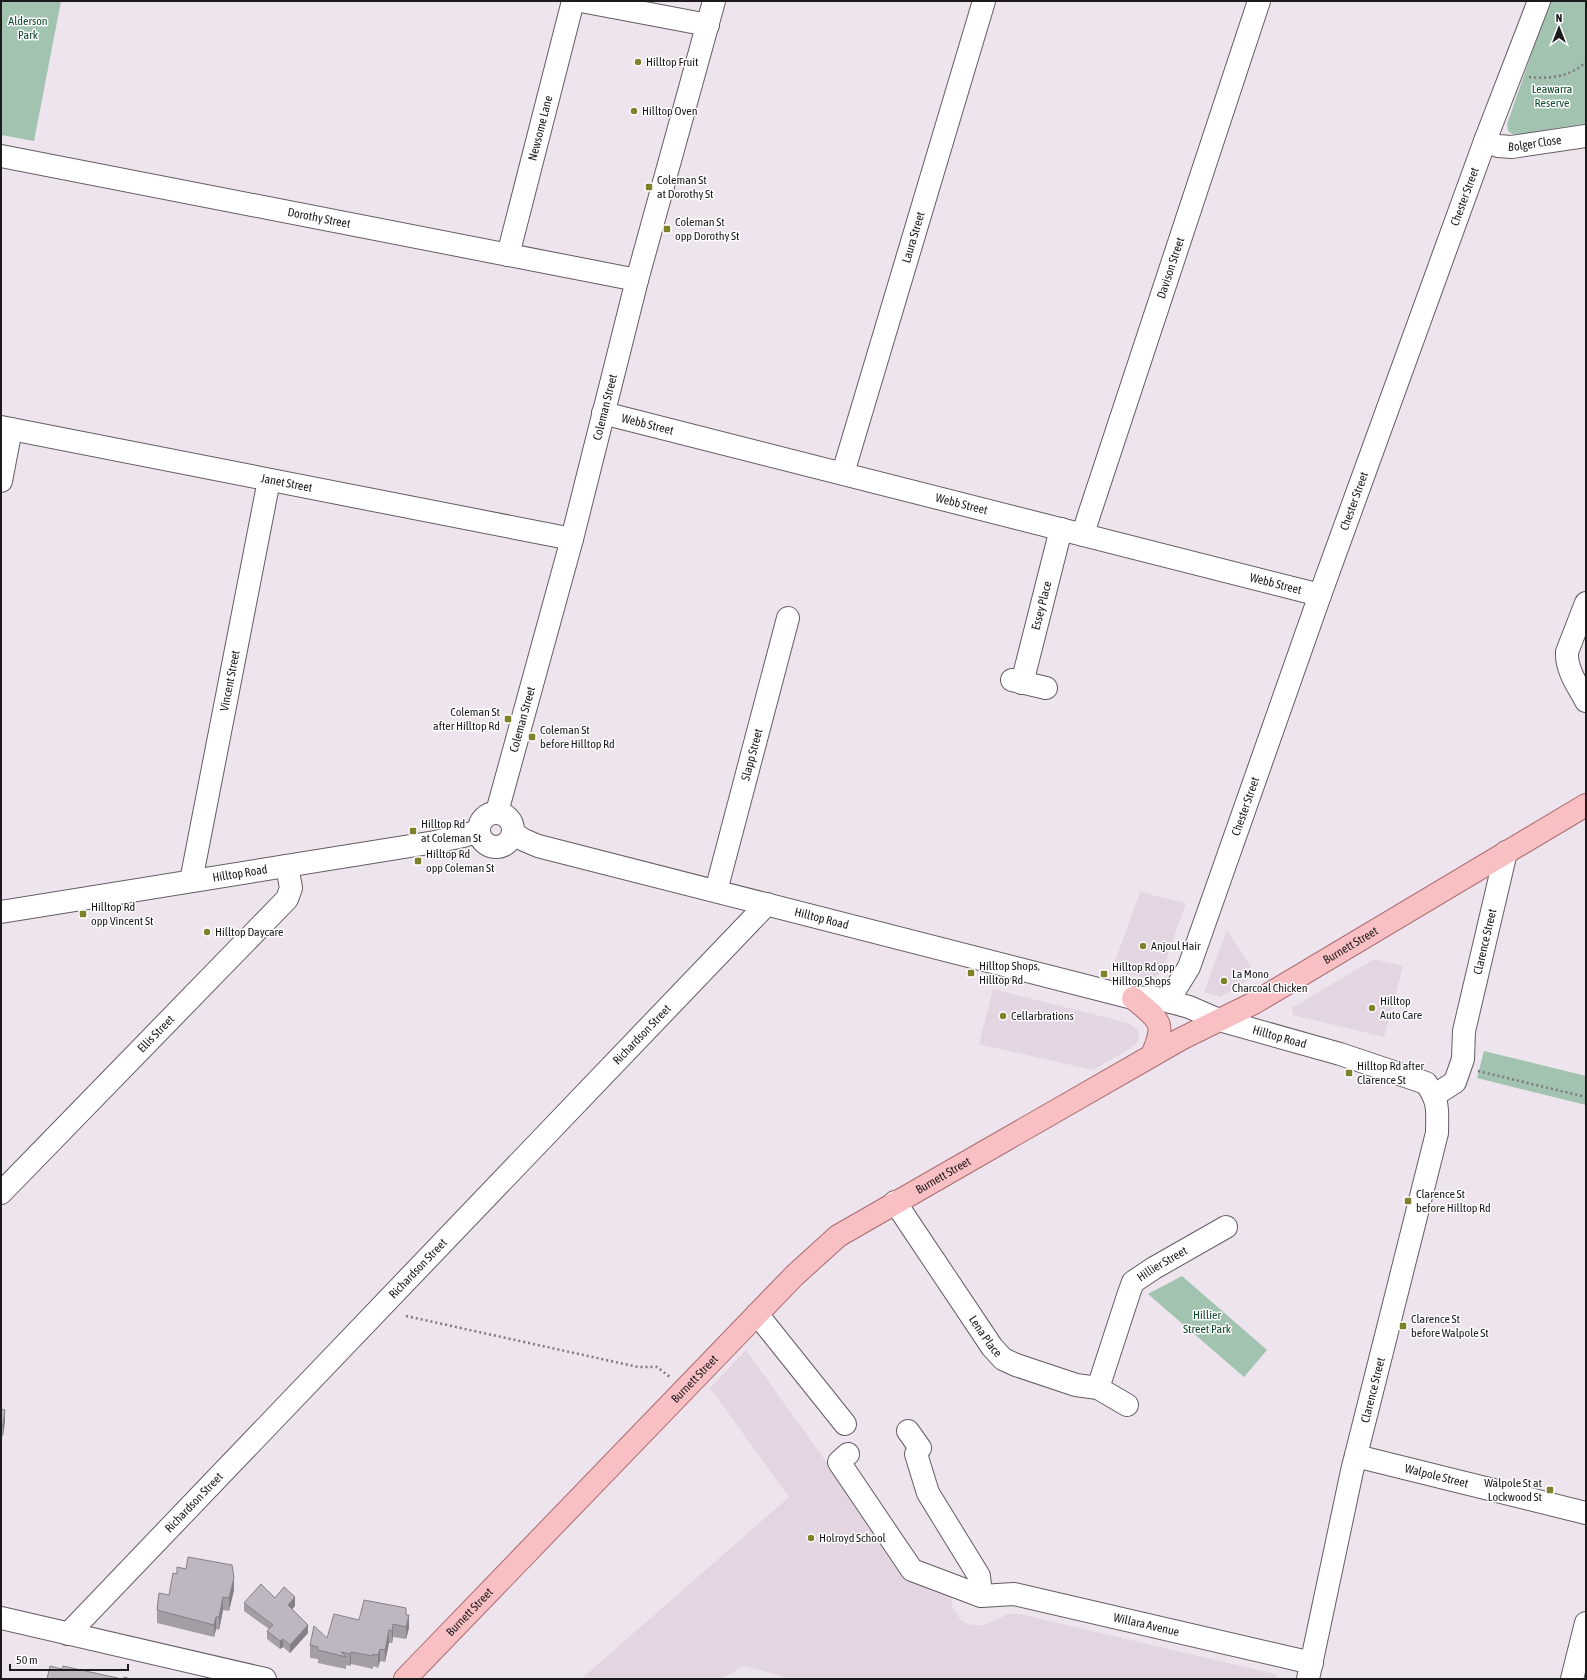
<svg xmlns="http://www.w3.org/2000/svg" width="1587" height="1680" font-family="'Asap Condensed',sans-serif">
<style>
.built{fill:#e4d5e3}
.green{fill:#a2c3b0}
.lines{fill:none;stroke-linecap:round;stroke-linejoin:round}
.minor-casing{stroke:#645c63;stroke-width:24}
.major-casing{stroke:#a96b6f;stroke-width:24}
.path{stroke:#7e787e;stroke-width:2.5;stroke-dasharray:2 3;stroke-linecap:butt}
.minor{stroke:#fff;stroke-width:22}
.major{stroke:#f9c0c3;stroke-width:22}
.wall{fill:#a39da6}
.shaded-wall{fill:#858087}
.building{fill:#beb7c1;stroke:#858087}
.poi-dot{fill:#7f802a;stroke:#fff;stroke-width:1.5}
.labels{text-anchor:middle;stroke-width:3;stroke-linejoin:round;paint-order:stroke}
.park-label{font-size:12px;fill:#0e482f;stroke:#fff}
.poi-label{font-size:12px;fill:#1d1a1d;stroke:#fff;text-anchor:start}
.street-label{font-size:12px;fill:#1d1a1d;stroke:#fff}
</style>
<rect width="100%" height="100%" fill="#eee4ed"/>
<path class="built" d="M1140,892L1186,903L1162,971L1155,977L1151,978H1146L1112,970Z
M1227,930L1256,975L1220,997L1204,992Z
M1374,959L1403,966L1384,1037L1293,1015L1292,1008Z
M993,989L1128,1023L1138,1030L1139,1041L1131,1048L1093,1070L979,1044Z
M746,1350L910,1579L952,1591V1607L960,1619L966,1623L972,1625H985L1008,1614H1020L1275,1674L1279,1679H781L782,1676L744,1666L721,1679H581L789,1497L710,1388Z"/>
<path class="green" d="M1,1H61L34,141L1,135Z
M1550,1H1586V125L1515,136L1508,131L1507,124Z
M1484,1051L1586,1076V1105L1477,1078Z
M1182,1276L1267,1350L1244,1377L1148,1294Z"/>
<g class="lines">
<defs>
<g id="minor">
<path d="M581,1L708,25"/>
<path id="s1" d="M1485,141L1498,146L1512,147L1586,136"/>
<path id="s2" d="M1,156L637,280"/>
<path id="s3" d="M508,255L573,1"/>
<path id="s4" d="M603,413L1320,595"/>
<path id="s5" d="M1,427L572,539"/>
<path id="s6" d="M843,473L984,1"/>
<path d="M1,481L11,429"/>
<path id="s7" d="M1083,535L1087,521L1259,1"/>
<path d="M1586,603L1567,652C1566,670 1578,686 1586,701"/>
<path d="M1012,680L1046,688"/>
<path id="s8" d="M1022,683L1061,529"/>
<path id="s9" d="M497,812L572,539L637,280L714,1"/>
<circle cx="496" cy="830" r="17"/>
<path id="s10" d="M513,833L524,840L538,846L1133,998L1146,1003"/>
<path id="s11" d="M191,881L269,480"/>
<path id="s12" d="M716,891L788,618"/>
<path id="s13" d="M1,912L435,842L463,836L478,831"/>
<path id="s14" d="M1133,998L1153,997L1189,1007L1219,1020L1340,1054L1426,1083C1440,1103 1437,1111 1437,1133L1352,1471L1308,1679"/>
<path id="s15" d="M1171,1002L1173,993L1189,967L1320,595L1485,141L1539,1"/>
<path id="s16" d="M1435,1095L1455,1082L1463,1059L1464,1031L1506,852"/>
<path id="s17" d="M1,1193L287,899L291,888L287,866"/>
<path id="s18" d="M895,1202L992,1347L1003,1359L1016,1365L1076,1385L1098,1388L1127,1405"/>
<path d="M757,1314L845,1424"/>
<path id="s19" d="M1098,1388L1129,1293L1133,1282L1154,1268L1226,1227"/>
<path d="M908,1431L920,1448L916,1454L928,1493L979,1576L981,1596"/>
<path id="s20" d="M848,1454L839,1462L912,1570L981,1596L1014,1594L1312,1663"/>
<path id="s21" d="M1356,1456L1586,1513"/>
<path d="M1,1618L265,1679"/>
<path id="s22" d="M68,1634L767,904"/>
<path d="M1572,1679L1586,1623"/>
</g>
<g id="major">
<path d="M1133,998C1159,1020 1167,1022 1152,1055"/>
<path id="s23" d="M405,1679L794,1276L838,1236L1181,1039L1254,1003L1586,805"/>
</g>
</defs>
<use href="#minor" class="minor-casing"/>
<use href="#major" class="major-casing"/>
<path class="path" d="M1529,77C1551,79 1569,77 1586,62
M1478,1071L1586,1097
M406,1316L638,1367H657L670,1377"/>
<use href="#minor" class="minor"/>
<use href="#major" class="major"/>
</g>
<path class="wall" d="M1,1409L5,1421L3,1436H1Z
M234,1590L229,1611L223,1610L219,1630L216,1629L214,1637L157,1623V1610L169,1595Z
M244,1603L295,1606L292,1609L308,1633L290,1653L283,1647L280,1649L267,1639V1631L269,1629L244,1611Z
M406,1615L409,1628L406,1639L393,1637L392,1643H389L385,1662L380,1661L378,1668L373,1666V1669L351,1664L350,1666L346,1665V1669L318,1663V1659L310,1658V1645L327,1638L359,1620Z"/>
<path class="shaded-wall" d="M5,1410V1421L3,1436V1425Z
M234,1578V1590L229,1611V1598Z
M223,1597V1610L219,1630V1617Z
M295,1597V1606L288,1613V1605Z
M409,1615V1628L406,1639V1627Z
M216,1617V1629L214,1637V1625Z
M393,1624V1637L392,1643V1631Z
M308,1625V1633L290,1653V1645Z
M389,1630V1643L385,1662V1650Z
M283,1639V1647L280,1649V1641Z
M380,1649V1661L378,1668V1655Z
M351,1652V1664L350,1666V1654Z"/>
<path class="building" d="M1,1409L5,1410L3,1425H1Z
M188,1557L232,1565L234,1578L229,1598L223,1597L219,1617H216L214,1625L157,1610L159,1593L169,1595L173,1573L177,1574V1567L186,1569Z
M261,1584L275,1598L284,1587L295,1597L288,1605L308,1625L290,1645L283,1639L280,1641L267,1631L273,1625L244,1603Z
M364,1600L406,1608V1615H409L406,1627L393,1624L392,1631L389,1630L385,1650L380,1649L378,1655L373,1654V1656L351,1652L350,1654L341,1652L346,1657L318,1650V1647L310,1645L314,1626L327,1638L334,1614L359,1620Z
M50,1666L62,1669L63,1666L122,1679H47Z
M124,1677L131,1679H123Z"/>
<g class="poi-dot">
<circle cx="638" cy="62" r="4"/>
<circle cx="634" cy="111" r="4"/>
<rect x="645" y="183" width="8" height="8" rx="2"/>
<rect x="663" y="225" width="8" height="8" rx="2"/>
<rect x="504" y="715" width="8" height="8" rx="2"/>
<rect x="528" y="733" width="8" height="8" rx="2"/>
<rect x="409" y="827" width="8" height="8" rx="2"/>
<rect x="414" y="857" width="8" height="8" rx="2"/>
<rect x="79" y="910" width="8" height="8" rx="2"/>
<circle cx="207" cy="932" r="4"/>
<circle cx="1143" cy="946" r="4"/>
<rect x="967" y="969" width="8" height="8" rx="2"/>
<rect x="1100" y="970" width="8" height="8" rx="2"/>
<circle cx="1224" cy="981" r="4"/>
<circle cx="1372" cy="1008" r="4"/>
<circle cx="1003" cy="1016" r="4"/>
<rect x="1345" y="1069" width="8" height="8" rx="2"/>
<rect x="1404" y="1197" width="8" height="8" rx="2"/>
<rect x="1399" y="1322" width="8" height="8" rx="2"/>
<rect x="1546" y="1486" width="8" height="8" rx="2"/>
<circle cx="811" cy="1538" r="4"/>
</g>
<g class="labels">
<g class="park-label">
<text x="28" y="25">Alderson<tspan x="28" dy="14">Park</tspan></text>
<text x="1552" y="93">Leawarra<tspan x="1552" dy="14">Reserve</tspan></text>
<text x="1207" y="1319">Hillier<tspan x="1207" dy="14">Street Park</tspan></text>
</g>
<g class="poi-label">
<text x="646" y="66">Hilltop Fruit</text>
<text x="642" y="115">Hilltop Oven</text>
<text x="657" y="184">Coleman St<tspan x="657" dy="14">at Dorothy St</tspan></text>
<text x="675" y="226">Coleman St<tspan x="675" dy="14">opp Dorothy St</tspan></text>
<text x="500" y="716" text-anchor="end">Coleman St<tspan x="500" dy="14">after Hilltop Rd</tspan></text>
<text x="540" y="734">Coleman St<tspan x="540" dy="14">before Hilltop Rd</tspan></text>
<text x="421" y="828">Hilltop Rd<tspan x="421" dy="14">at Coleman St</tspan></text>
<text x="426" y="858">Hilltop Rd<tspan x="426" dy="14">opp Coleman St</tspan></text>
<text x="91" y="911">Hilltop Rd<tspan x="91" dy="14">opp Vincent St</tspan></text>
<text x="215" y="936">Hilltop Daycare</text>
<text x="1151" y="950">Anjoul Hair</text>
<text x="979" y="970">Hilltop Shops,<tspan x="979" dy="14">Hilltop Rd</tspan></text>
<text x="1112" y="971">Hilltop Rd opp<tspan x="1112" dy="14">Hilltop Shops</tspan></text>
<text x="1232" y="978">La Mono<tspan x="1232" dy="14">Charcoal Chicken</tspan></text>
<text x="1380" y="1005">Hilltop<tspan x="1380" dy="14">Auto Care</tspan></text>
<text x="1011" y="1020">Cellarbrations</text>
<text x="1357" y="1070">Hilltop Rd after<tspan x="1357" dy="14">Clarence St</tspan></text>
<text x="1416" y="1198">Clarence St<tspan x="1416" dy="14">before Hilltop Rd</tspan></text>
<text x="1411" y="1323">Clarence St<tspan x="1411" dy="14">before Walpole St</tspan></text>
<text x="1542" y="1487" text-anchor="end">Walpole St at<tspan x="1542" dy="14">Lockwood St</tspan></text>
<text x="819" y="1542">Holroyd School</text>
</g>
<g class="street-label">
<text dy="4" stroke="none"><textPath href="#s3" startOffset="131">Newsome Lane</textPath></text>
<text dy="4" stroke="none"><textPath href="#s1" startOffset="51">Bolger Close</textPath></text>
<text dy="4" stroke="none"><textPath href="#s15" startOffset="858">Chester Street</textPath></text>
<text dy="4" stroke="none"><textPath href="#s2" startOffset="324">Dorothy Street</textPath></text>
<text dy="4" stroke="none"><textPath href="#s6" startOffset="246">Laura Street</textPath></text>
<text dy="4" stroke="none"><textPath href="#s7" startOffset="281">Davison Street</textPath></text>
<text dy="4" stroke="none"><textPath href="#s9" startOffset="419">Coleman Street</textPath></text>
<text dy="4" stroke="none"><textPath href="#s4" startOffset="46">Webb Street</textPath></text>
<text dy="4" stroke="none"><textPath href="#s5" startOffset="291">Janet Street</textPath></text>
<text dy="4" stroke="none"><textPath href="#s15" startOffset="534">Chester Street</textPath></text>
<text dy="4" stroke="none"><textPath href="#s4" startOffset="370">Webb Street</textPath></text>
<text dy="4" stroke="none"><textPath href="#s4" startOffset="694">Webb Street</textPath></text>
<text dy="4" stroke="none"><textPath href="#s8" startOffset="80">Essey Place</textPath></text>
<text dy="4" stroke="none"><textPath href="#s11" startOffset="204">Vincent Street</textPath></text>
<text dy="4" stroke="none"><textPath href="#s9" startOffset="96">Coleman Street</textPath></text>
<text dy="4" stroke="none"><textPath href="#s12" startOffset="141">Slapp Street</textPath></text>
<text dy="4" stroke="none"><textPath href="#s15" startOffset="210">Chester Street</textPath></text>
<text dy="4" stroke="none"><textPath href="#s13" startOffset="242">Hilltop Road</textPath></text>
<text dy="4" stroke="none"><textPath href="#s10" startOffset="321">Hilltop Road</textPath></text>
<text dy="4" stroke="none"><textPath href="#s16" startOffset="168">Clarence Street</textPath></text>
<text dy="4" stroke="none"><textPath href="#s23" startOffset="1209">Burnett Street</textPath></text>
<text dy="4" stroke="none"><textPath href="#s17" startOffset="222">Ellis Street</textPath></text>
<text dy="4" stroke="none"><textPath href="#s22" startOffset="830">Richardson Street</textPath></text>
<text dy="4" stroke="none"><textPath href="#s14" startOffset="153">Hilltop Road</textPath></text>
<text dy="4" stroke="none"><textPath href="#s23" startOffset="741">Burnett Street</textPath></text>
<text dy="4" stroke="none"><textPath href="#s19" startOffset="146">Hillier Street</textPath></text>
<text dy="4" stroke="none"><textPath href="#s22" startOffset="506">Richardson Street</textPath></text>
<text dy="4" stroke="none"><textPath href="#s18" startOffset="162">Lena Place</textPath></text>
<text dy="4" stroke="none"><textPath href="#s23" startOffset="417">Burnett Street</textPath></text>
<text transform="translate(1373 1390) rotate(-76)" y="4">Clarence Street</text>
<text dy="4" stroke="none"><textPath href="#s21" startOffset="83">Walpole Street</textPath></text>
<text dy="4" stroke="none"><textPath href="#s22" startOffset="182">Richardson Street</textPath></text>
<text dy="4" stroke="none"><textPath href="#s23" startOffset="93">Burnett Street</textPath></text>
<text dy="4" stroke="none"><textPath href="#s20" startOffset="385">Willara Avenue</textPath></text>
</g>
</g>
<rect width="1587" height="1680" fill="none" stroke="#1d1a1d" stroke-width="4"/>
<g transform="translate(1559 28)" stroke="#ffffff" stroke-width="3" paint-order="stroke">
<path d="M0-3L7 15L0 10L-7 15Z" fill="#1d1a1d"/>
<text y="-6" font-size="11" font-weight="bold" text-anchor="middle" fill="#1d1a1d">N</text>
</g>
<path d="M10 1664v6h118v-6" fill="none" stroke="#1d1a1d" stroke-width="2"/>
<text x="16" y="1664" font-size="12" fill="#1d1a1d" stroke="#ffffff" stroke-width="3" paint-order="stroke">50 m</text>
</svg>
